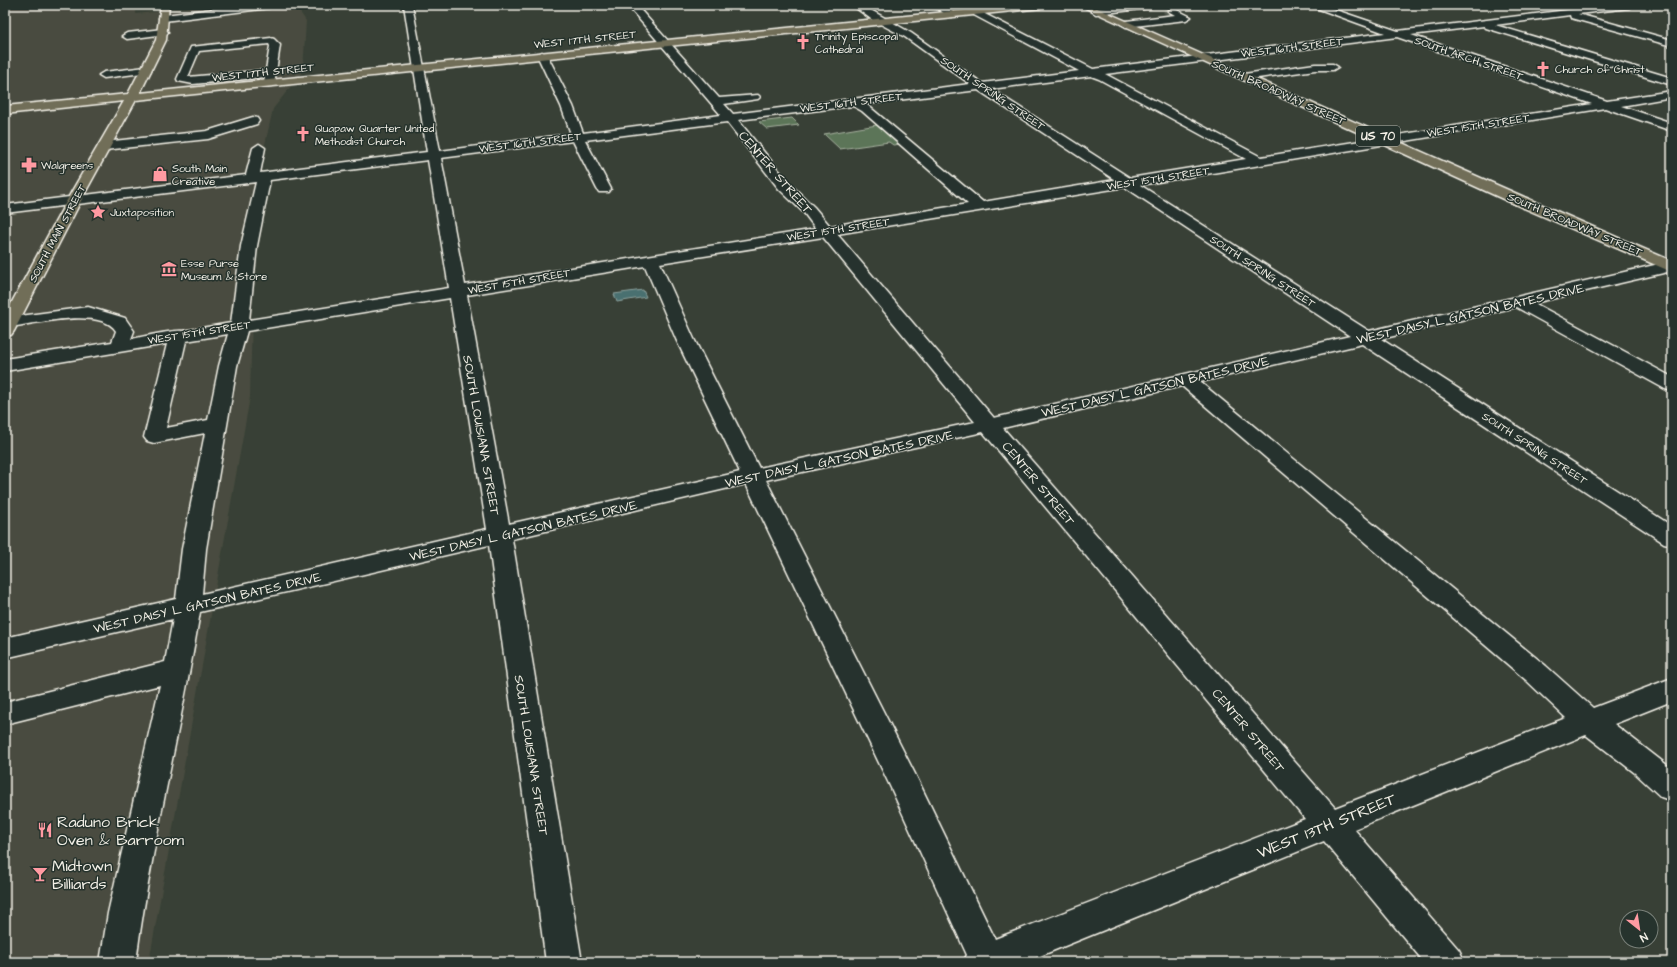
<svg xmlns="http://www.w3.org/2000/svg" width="1677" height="967" font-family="'Architects Daughter',sans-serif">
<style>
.built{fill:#484c3f}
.green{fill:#5c7459;stroke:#a8b2a0}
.water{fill:#4a6f6f;stroke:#8ea39f}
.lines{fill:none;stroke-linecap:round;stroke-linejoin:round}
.minor-tunnel{stroke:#545b51;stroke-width:10;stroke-dasharray:10 5;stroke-linecap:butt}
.minor-casing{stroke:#f4f1e8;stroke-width:3}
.major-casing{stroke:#f4f1e8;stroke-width:3}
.minor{fill:#26332d;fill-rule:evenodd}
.major{fill:#716e59;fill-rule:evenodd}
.labels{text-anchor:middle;stroke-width:3;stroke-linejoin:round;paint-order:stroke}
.far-poi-label{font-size:11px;fill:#f4f1e8;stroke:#26332d;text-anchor:start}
.far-street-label{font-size:11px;fill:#f4f1e8;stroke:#26332d}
.shield{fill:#26332d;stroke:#b6b8b0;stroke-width:1}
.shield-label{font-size:12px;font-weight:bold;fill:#f4f1e8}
.street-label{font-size:13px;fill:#f4f1e8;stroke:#26332d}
.near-poi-label{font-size:16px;fill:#f4f1e8;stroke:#26332d;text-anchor:start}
.near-street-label{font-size:16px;fill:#f4f1e8;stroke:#26332d}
</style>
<rect width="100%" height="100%" fill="#384036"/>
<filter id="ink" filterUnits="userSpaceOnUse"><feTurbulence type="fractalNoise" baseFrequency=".025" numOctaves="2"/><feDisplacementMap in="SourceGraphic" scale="8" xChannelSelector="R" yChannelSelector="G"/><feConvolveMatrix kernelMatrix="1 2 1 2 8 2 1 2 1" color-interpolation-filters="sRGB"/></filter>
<g filter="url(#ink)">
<path class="built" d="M25,5H136V14L212,5H295L306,21L303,71L273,109L255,189L250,397L149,962H5V7Z"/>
<path class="green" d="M792,118L799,125L767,129L759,122Z
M877,125L902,144L893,145L889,142L840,149L824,134Z"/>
<path class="water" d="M643,290L646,297L617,302L614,294Z"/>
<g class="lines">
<path class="minor-tunnel" d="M1165,8L1173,11"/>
<defs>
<path id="minor" d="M247,5H273L269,8L164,21L159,18L164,15Z
M404,5H412L440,151L571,134L561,106L537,55L542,52L547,55L573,106L583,133L721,115L627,5H636L719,98L758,95L760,97L758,99L724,104L733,114L970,84L905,37L871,19L852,5H862L911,33L982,83L1079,71L972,14L970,12L975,9L1093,69L1385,33L1308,5H1321L1398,31L1608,5H1633L1629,8L1578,14L1672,40V46L1571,18L1570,15L1495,25L1672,78V85L1486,28L1484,26L1411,35L1607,101L1672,91V97L1621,106L1672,123V131L1605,108L1140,185L1369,331L1672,261V271L1534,303L1672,377V391L1665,389L1516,307L1381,339L1672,526V545L1664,543L1362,344L1200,382L1546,666L1593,708L1672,678V701L1614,724L1672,769V801L1661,797L1635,773L1586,735L1354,829L1459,950L1465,962H1424L1324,841L1025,962H963L967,955L891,788L746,484L512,539L582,962H546L489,545L200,612C181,729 151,845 136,962H100L108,913L160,685L5,724V702L165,662L173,619L5,658V638L176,599L182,549L205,433L154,443L147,441L144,437L167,344L5,371V359L112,342L116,331C101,307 35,324 10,327L5,326V318L88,307L125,318L134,331L131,339C141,337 177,329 183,331L231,323L241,246L256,182L5,213V205L246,175L253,148L259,144L265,148L260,173L427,152ZM1397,37L1592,104L1261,157L1105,74ZM1091,76L1099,79L1246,159L1130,178L991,89ZM978,90L1115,180L983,202L866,104ZM853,106L862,111L968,204L830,226L814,207L789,183L738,120ZM727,122L779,189L804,213L816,229L465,285L441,158L573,141L597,189L599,192H609L611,189L585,140ZM428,160L449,288L249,320L257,246L270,180ZM1125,187L1350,336L994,418L837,234ZM823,237L975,422L759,468L694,339L660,263ZM645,266L676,339L740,472L509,524L467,295ZM450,298L487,529L202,594L206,549L237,366L247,331ZM228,334L219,366L208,420L166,428L186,341ZM1182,386L1526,680L1566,718L1335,808L1003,428ZM983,432L1305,819L995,939L917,778L766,480Z
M931,5H942L957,14L952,17L949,16Z
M1126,5H1154L1150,8L1096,14L1091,11L1096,8Z
M1173,8L1191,17L1186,20L1126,27L1121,24L1126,21L1175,15L1168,11Z
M163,29L168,32L166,34L127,39L122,36L127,33Z
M271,38L274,39L280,45L274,85H266L264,83L265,77L193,84L178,81L177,79L191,47ZM269,44L270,46L266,70L188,77L199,51Z
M1315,64H1333L1338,67L1333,70H1315L1244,80L1239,77L1244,74Z
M146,67L150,68L151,70L150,72L104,78L99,75L104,72Z
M253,117L257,118L259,121L257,124L208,139L104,150L98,146L104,142L207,131Z"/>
<path id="major" d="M161,5H169L166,40L140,93L1015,5H1046L1042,8L136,100L86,191L14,331L11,335L5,336V315L72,191L124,101L5,114V106L128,94L156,40Z
M1079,5H1090C1284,90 1477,178 1672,261V272L1503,199Z"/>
</defs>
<use href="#minor" class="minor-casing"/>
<use href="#major" class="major-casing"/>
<use href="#minor" class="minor"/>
<use href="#major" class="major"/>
</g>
</g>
<defs>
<symbol id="church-bare" viewBox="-9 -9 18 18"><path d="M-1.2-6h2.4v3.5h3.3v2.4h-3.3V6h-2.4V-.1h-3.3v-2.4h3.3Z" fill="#ff9aa2" stroke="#26332d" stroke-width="2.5" paint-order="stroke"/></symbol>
<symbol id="pharmacy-bare" viewBox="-9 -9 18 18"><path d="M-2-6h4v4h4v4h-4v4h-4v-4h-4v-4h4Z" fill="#ff9aa2" stroke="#26332d" stroke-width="2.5" paint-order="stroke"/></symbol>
<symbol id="shop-bare" viewBox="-9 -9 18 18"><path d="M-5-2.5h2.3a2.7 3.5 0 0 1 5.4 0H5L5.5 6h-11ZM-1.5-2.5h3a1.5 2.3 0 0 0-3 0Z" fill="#ff9aa2" stroke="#26332d" stroke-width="2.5" paint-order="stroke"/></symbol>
<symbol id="sight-bare" viewBox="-9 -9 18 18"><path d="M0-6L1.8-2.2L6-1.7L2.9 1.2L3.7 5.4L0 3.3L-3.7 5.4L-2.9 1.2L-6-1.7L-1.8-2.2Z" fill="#ff9aa2" stroke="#26332d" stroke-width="2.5" paint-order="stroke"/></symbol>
<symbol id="museum-bare" viewBox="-9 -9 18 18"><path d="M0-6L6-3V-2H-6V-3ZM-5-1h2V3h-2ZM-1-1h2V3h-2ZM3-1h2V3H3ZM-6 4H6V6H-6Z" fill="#ff9aa2" stroke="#26332d" stroke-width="2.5" paint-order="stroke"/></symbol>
<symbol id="restaurant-bare" viewBox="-9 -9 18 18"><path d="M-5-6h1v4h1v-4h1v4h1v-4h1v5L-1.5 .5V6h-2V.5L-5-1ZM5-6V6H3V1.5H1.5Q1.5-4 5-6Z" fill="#ff9aa2" stroke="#26332d" stroke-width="2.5" paint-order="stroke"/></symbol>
<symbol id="bar-bare" viewBox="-9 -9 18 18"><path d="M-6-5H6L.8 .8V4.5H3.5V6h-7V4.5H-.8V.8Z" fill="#ff9aa2" stroke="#26332d" stroke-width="2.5" paint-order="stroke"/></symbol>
</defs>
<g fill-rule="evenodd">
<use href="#church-bare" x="792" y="31" width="22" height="22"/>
<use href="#church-bare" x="1532" y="58" width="22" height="22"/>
<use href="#church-bare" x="292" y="123" width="22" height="22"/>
<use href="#pharmacy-bare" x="18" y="154" width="22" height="22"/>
<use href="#shop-bare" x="149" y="163" width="22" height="22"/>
<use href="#sight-bare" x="87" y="201" width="22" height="22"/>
<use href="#museum-bare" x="158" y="258" width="22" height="22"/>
<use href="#restaurant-bare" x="34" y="819" width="22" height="22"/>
<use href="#bar-bare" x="29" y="863" width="22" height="22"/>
</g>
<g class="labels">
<g class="far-poi-label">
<text x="815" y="40">Trinity Episcopal<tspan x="815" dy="13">Cathedral</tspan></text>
<text x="1555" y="73">Church of Christ</text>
<text x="315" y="132">Quapaw Quarter United<tspan x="315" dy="13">Methodist Church</tspan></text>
<text x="41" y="169">Walgreens</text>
<text x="172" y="172">South Main<tspan x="172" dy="13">Creative</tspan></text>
<text x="110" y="216">Juxtaposition</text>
<text x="181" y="267">Esse Purse<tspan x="181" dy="13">Museum &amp; Store</tspan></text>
</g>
<g class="far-street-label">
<text transform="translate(585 39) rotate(-6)" y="4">WEST 17TH STREET</text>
<text transform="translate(1292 47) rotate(-7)" y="4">WEST 16TH STREET</text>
<text transform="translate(1469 58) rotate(19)" y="4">SOUTH ARCH STREET</text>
<text transform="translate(263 72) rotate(-6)" y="4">WEST 17TH STREET</text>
<text transform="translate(1279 92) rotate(24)" y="4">SOUTH BROADWAY STREET</text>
<text transform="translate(993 93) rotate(34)" y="4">SOUTH SPRING STREET</text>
<text transform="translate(851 102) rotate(-7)" y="4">WEST 16TH STREET</text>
<text transform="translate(1478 125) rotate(-9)" y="4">WEST 15TH STREET</text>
<text transform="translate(530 142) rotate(-7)" y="4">WEST 16TH STREET</text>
<text transform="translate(1158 178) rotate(-9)" y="4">WEST 15TH STREET</text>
<text transform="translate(1575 224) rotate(23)" y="4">SOUTH BROADWAY STREET</text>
<text transform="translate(838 229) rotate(-9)" y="4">WEST 15TH STREET</text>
<text transform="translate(57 233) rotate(-62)" y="4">SOUTH MAIN STREET</text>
<text transform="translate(1263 271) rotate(33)" y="4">SOUTH SPRING STREET</text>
<text transform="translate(519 281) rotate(-10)" y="4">WEST 15TH STREET</text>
<text transform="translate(199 332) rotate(-9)" y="4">WEST 15TH STREET</text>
<text transform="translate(1535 448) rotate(33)" y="4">SOUTH SPRING STREET</text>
</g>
<rect class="shield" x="1356" y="126" width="44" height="20" rx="3"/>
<g class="shield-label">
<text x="1378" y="140">US 70</text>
</g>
<g class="street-label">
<text transform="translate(776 172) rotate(49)" y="5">CENTER STREET</text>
<text transform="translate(1470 313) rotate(-13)" y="5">WEST DAISY L GATSON BATES DRIVE</text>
<text transform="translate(1155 386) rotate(-13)" y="5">WEST DAISY L GATSON BATES DRIVE</text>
<text transform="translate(482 435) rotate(80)" y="5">SOUTH LOUISIANA STREET</text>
<text transform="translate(839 458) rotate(-12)" y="5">WEST DAISY L GATSON BATES DRIVE</text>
<text transform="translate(1039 483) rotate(50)" y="5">CENTER STREET</text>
<text transform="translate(523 530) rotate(-13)" y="5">WEST DAISY L GATSON BATES DRIVE</text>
<text transform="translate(207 602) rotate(-13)" y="5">WEST DAISY L GATSON BATES DRIVE</text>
<text transform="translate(1249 730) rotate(50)" y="5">CENTER STREET</text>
<text transform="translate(532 755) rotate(81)" y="5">SOUTH LOUISIANA STREET</text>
</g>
<g class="near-poi-label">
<text x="57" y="827">Raduno Brick<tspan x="57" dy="18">Oven &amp; Barroom</tspan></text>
<text x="52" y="871">Midtown<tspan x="52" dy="18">Billiards</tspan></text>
</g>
<g class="near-street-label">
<text transform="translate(1326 825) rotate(-22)" y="6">WEST 13TH STREET</text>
</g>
</g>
<rect width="1677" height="967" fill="none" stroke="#26332d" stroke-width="20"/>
<rect x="10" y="10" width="1657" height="947" fill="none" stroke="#f4f1e8" stroke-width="1.5" filter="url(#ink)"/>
<g transform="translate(1639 929) rotate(150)"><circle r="19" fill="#26332d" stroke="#787f78"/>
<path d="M0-3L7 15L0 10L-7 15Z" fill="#ff9aa2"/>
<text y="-6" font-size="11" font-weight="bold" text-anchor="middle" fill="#f4f1e8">N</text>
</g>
</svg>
